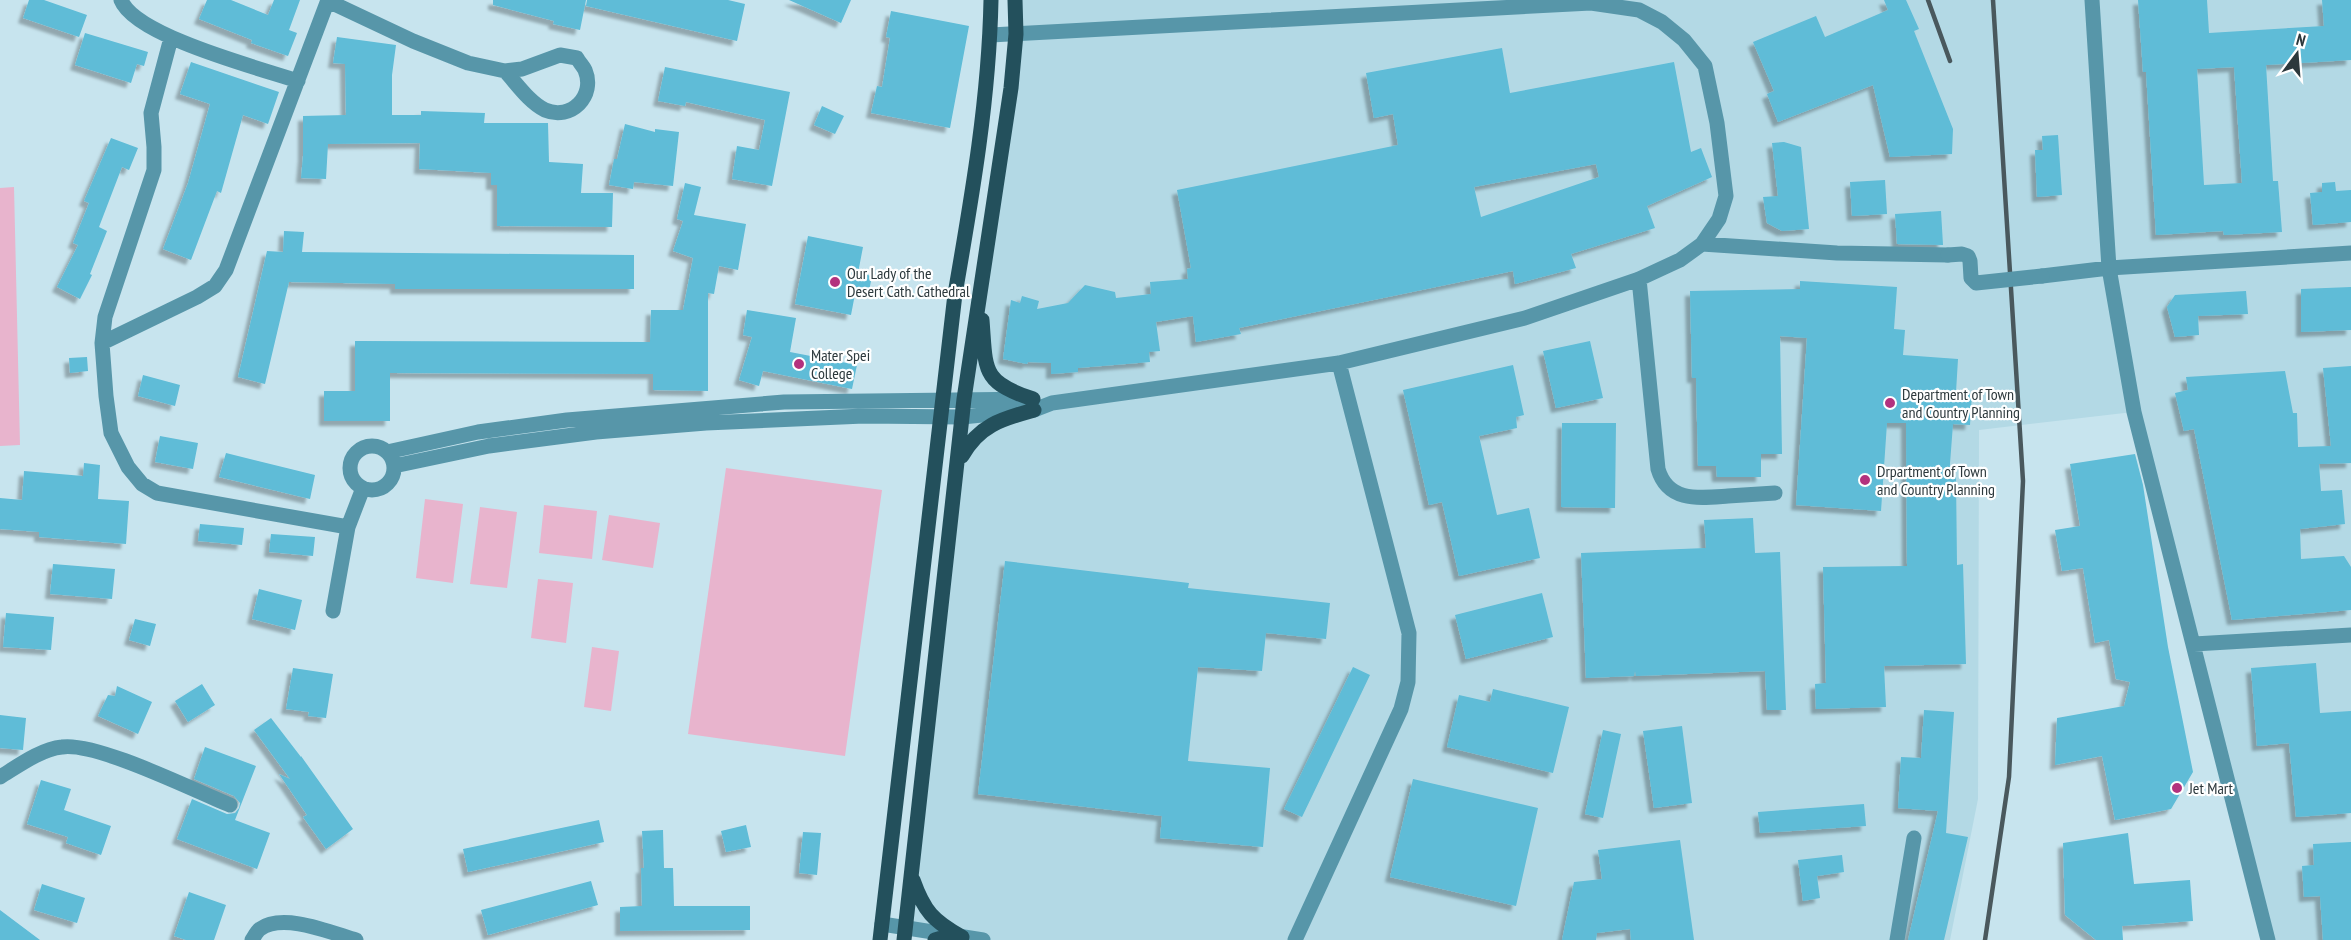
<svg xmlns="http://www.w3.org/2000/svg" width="2351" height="940" font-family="'PT Sans Narrow',sans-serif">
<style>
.built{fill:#b3d9e5}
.green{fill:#e8b4cd}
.building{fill:#5ebcd7;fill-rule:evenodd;filter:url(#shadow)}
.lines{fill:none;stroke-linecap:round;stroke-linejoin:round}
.minor{stroke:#5796a9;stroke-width:15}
.major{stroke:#23505c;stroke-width:15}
.rail{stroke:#49585d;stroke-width:4.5}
.minor-bridge{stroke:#5796a9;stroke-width:15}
.poi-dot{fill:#b3327e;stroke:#fff;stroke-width:2}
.labels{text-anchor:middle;stroke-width:4.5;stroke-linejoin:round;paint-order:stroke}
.poi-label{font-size:16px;fill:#2c383c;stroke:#fff;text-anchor:start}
</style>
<defs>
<filter id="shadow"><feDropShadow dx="-5" dy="5" stdDeviation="1.5" flood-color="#0004"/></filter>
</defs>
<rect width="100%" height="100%" fill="#c7e4ee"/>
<path class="built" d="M1015,0H2351V940H2268L2133,412L1979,430L1978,799L1950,940H983L906,926Z"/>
<path class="green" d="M14,187L20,445L0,446V188Z
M726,468L882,490L845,756L688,734Z
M425,499L463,504L453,583L416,578Z
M544,505L597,511L592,559L539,553Z
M480,507L517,512L507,588L470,584Z
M609,515L660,523L653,568L602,560Z
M538,579L573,583L566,643L531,638Z
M592,647L619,651L611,711L584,707Z"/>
<path class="building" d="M29,0H44L87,15L79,37L23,18Z
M207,0H231L268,15L274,0H300L289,30L297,33L288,56L251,43L252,40L199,19Z
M493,0H586L580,30L553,24L554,21L493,5Z
M587,0H728L745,4L737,41L586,6Z
M789,0H851L841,23Z
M1884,0H1906L1919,29L1914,31L1953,129L1952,154L1890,157L1873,85L1778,122L1767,94L1774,91L1753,42L1816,16L1825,37L1888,10Z
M2138,0H2207L2209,33L2324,26L2322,0H2351V60L2266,65L2273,181H2278L2282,232L2224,235L2223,231L2156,235L2146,72H2143ZM2234,67L2242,183L2204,185L2197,69Z
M891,11L969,26L950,128L871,113L877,86L882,87L890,38L886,37Z
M85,33L148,52L144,66L137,64L131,83L75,65Z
M337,37L396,45L392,75V115H421V111L485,113L484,123H548L549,162L583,164L581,193H613L612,227L497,226V185H491V173L419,169L420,143L328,144L326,179L301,178L303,156V116L346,115L345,64L333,63Z
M1502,48L1510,93L1674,62L1691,152L1701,148L1712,177L1647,206L1655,228L1571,254L1576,268L1515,284L1513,271L1239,328L1241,334L1196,342L1193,316L1156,322L1160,351L1149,352L1150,362L1078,368V372L1051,374V363L1028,362L1027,364L1003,359L1011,300L1020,303L1022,296L1039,301L1037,309L1068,303L1085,285L1115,292L1116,298L1151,294L1150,282L1188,279L1187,269L1191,268L1177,190L1398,145L1393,114L1374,118L1366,73ZM1596,164L1599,177L1481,217L1474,187Z
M191,62L279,92L268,124L243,115L221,193L217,191L191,260L163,249L188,183L210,104L180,94Z
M665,67L790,92L772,186L732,179L737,146L759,150L765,120L686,102L685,106L658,101Z
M822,106L844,116L835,134L814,125Z
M625,124L655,132V129L679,132L673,186L634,182L633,189L609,185L614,159H617Z
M2058,135L2062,195L2037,197L2035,150H2043L2042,136Z
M111,138L138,148L129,170L122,167L99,227L107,231L90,274L92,275L80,299L57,287L78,245L73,243L89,203L84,201Z
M1784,142L1801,147L1809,229L1782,231L1767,223L1763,197L1778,196L1772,143Z
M1885,180L1887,214L1852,216L1850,182Z
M2335,182L2336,191L2351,190V222L2313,225L2310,193L2322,192V183Z
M685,183L701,187L694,215L746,224L738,270L719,266L714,294L708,293V391L653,390V374L390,373V421H324V391H355V341L650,342L651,310H683L693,258L673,251L683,221L677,219Z
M1941,211L1943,245L1897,244L1895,214Z
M284,231L304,232L302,252L634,255V289H395V284L289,282L265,384L238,377L267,251L283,252Z
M808,236L863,247L858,273L872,276L869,291L856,289L851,315L795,304Z
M1800,281L1897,287L1894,329L1905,330L1903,355L1958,359L1956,392L1972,393L1970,425L1953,424L1949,477H1956L1957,565L1963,564L1966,664L1884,666L1886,707L1816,709L1815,684L1826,683L1823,567L1907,566L1906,423H1887L1881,511L1796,505L1807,338L1780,336L1782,454H1761V477H1717L1716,466H1698L1696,378H1692L1690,291L1800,289Z
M2351,287V330L2301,332V289Z
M2246,291L2248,314L2198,316L2199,335L2175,337L2167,307L2175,295Z
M747,310L796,318L790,352L857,365L852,389L763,371L759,386L739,380L752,337L743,335Z
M1590,341L1603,398L1556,408L1543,351Z
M87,357L88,371L70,373L69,358Z
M1513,365L1524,415L1516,417L1517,428L1479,436L1497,515L1529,508L1540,558L1459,576L1442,502L1429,505L1403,390Z
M2351,366V463L2319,464L2321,491L2342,490L2345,524L2300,529L2301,559L2344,556L2351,567V610L2232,620L2194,429L2184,431L2175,393L2188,390L2186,377L2285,371L2293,413H2297L2298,447L2331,446L2323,368Z
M143,375L180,385L175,406L138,396Z
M1562,423H1616L1615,508L1561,507Z
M160,436L198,443L193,469L155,462Z
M226,453L315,475L310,499L219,477Z
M2135,454L2143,485L2168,647L2193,772L2171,809L2115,820L2102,756L2055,765L2057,718L2124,706L2130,682L2116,679L2109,640L2095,643L2083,568L2062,571L2055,530L2080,526L2070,464Z
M84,463L100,465L98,499L129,501L126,544L39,537V532L0,529V498L22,500L24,471L83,476Z
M1753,518L1755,553L1780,552L1786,710H1767L1765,671L1636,676L1635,671L1634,676L1586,678L1581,553L1706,548L1704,520Z
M200,524L244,528L242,545L198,541Z
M271,534L315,537L313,556L269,552Z
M1005,561L1189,583L1188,588L1330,603L1326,639L1266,633L1262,671L1198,667L1188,761L1270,768L1263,847L1160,838L1162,816L978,794Z
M53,564L115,569L112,599L50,594Z
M259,589L302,600L295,630L252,619Z
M1542,593L1553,637L1466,659L1455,615Z
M6,613L54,617L51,650L3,647Z
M135,619L156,624L150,646L129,640Z
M2316,663L2320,713L2351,711V813L2296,817L2289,743L2257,746L2251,668Z
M1353,667L1370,675L1302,817L1284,809Z
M293,668L333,674L326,718L308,716L309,712L286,709Z
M202,684L215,705L188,722L175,701Z
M117,686L152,702L138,734L98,716L108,695L115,696Z
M1493,689L1569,707L1553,773L1447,747L1459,695L1490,702Z
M1924,710L1954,712L1946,833L1968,837L1944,940H1908L1938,811L1898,808L1901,757L1921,758Z
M0,715L26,718L23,750L0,748Z
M271,718L301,757V756L353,829L326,849L303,817L307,815L279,774L290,779L254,730Z
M1682,726L1692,803L1654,808L1643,731Z
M1603,730L1621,734L1603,818L1585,814Z
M205,747L256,766L235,820L270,833L257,869L177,839L192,799L227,814L235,813L239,808L240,803L234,796L194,779Z
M1413,779L1538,808L1516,906L1390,877Z
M41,780L71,789L64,810L111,826L101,855L66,843L68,837L27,824Z
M1864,804L1866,826L1760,833L1758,812Z
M599,820L604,842L468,872L463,849Z
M746,825L751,847L726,852L721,831Z
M663,830L664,868H673L674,906H750V930L620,931V907L642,906L641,868H644L642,831Z
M803,832L821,833L817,875L799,873Z
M2128,833L2134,884L2190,880L2193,921L2122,926L2123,940H2096L2065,915L2063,843Z
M1680,840L1694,940H1631L1630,929L1597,933L1596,940H1562L1574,882L1602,879L1598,850Z
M2351,842V940H2323L2320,896L2304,897L2302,866L2314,865L2313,844Z
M1842,855L1844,872L1817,876L1820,898L1803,901L1798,860Z
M591,881L598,905L488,935L481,910Z
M42,884L85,898L77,923L34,910Z
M189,892L226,905L214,940H186L174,936Z
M0,910L40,940H0Z"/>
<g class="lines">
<path class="minor" d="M121,0C135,36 259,68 298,81
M2092,0L2109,268L2134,412L2268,940
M328,1L413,41L468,63L505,71L522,69L560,55L577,58C579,62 583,66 585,70C596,96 571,121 545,110C529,102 517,84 505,71
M171,38L151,113L154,147V170L105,317L102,343L106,396L111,433L128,467L142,484L157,493L348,527
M1702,244L1837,253L1948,255
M2042,276L2109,268L2351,253
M1639,279L1658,469C1668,503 1700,498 1728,496C1744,495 1760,494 1775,493
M102,343L197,297L215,286L226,270L328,0
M350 468a22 22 0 1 1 44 0a22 22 0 1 1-44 0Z
M387,452L478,432L567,420L784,402L1031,399
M394,466L489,446L596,432L706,423L864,416L962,417L1034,410L1052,403L1339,363L1525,318L1639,279L1680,260L1702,244L1719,219L1726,196L1717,123L1705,66L1684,40L1662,22L1639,10L1591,3L991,35
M333,611L348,527L363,488
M2194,644L2351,635
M0,777C18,766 41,749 62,747C97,742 193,790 230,805
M882,924L983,940
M252,940C254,937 257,931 260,929C283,912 332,933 356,940
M1295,940L1401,709L1408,682L1409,633L1339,363
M1897,940L1914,838"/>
<path class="major" d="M982,320C986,370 981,382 1033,399
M962,456C979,425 1002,419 1034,410
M913,880C924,911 933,921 962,937
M880,940L955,294C972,196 989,99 991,0
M904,940L964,399L1011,88L1016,34L1015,0
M935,940L945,937H962"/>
<path class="rail" d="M1928,0L1950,61
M1985,940L2009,777L2023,481L1993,0"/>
<path class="minor-bridge" d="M1948,255L1962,254L1968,256L1970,261L1971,278L1976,283L2042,276"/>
</g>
<g class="poi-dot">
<circle cx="835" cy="282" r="6"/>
<circle cx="799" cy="364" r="6"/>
<circle cx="1890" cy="403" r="6"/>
<circle cx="1865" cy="480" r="6"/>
<circle cx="2177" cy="788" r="6"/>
</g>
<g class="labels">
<g class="poi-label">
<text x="847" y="279">Our Lady of the<tspan x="847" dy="18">Desert Cath. Cathedral</tspan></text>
<text x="811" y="361">Mater Spei<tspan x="811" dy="18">College</tspan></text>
<text x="1902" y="400">Department of Town<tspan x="1902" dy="18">and Country Planning</tspan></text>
<text x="1877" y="477">Drpartment of Town<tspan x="1877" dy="18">and Country Planning</tspan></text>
<text x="2189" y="794">Jet Mart</text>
</g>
</g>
<g transform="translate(2297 54) rotate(16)" stroke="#ffffff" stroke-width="4.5" paint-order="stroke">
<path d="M0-4.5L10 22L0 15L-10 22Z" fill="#2c383c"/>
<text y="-9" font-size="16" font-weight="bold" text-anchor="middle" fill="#2c383c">N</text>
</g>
</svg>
